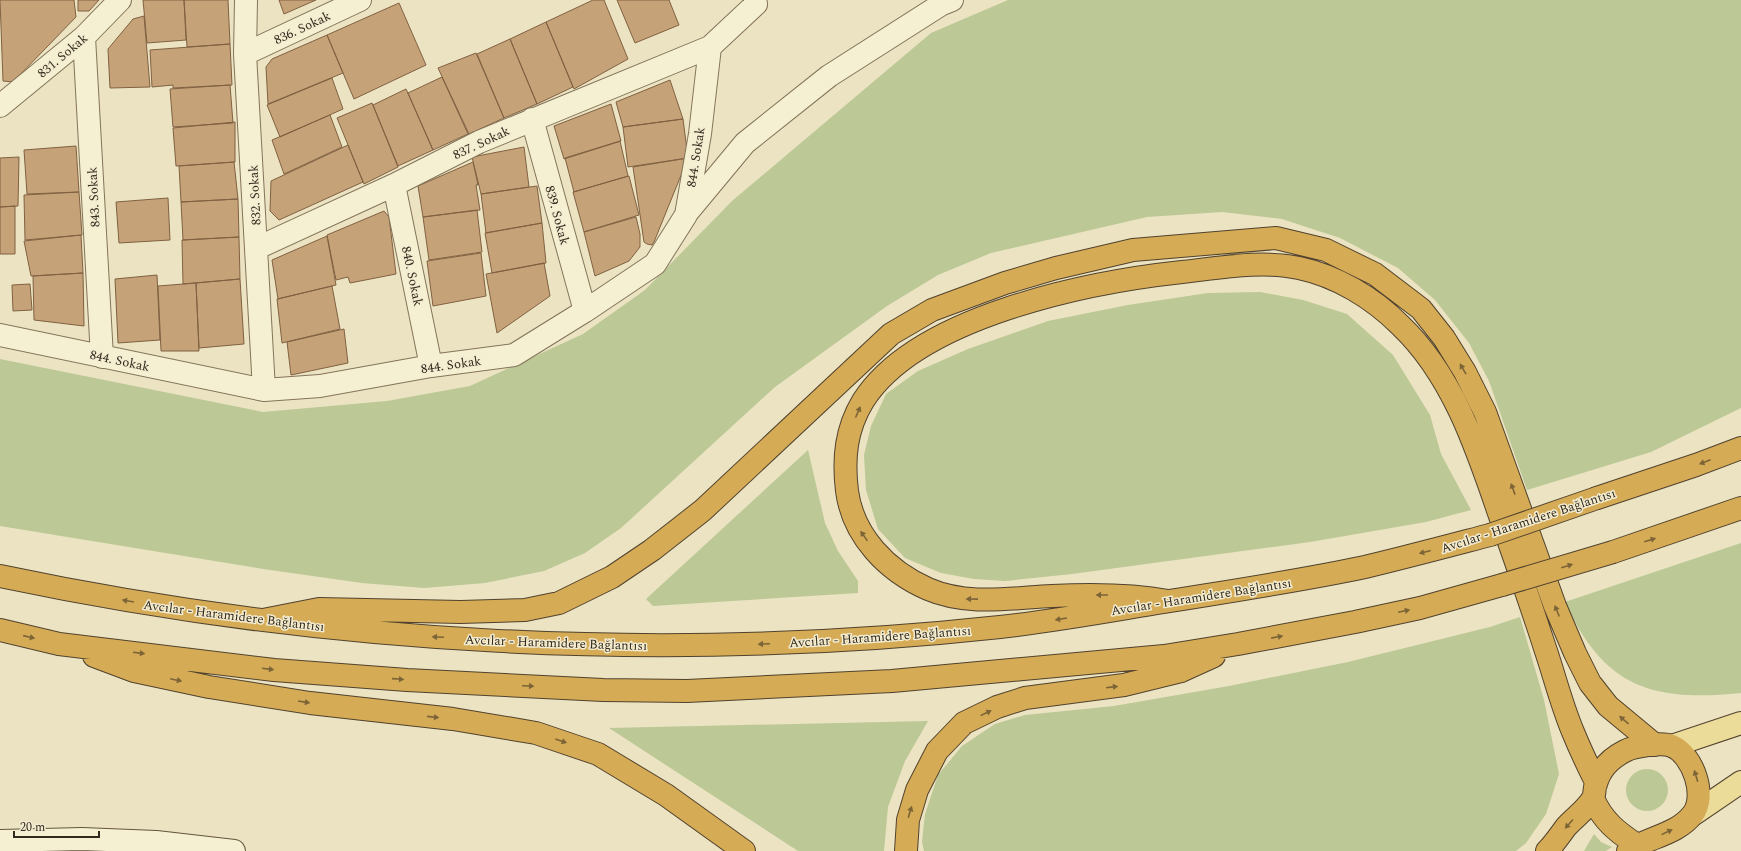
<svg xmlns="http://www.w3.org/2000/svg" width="1741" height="851" font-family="Spectral,serif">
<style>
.green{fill:#bcc896}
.building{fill:#c6a279;stroke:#806141}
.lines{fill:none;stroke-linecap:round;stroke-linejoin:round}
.street-casing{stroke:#83745a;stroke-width:24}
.secondary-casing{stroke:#64553d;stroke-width:24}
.primary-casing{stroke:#51422e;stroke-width:24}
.highway-casing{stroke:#51422e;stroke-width:24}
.street{stroke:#f6f0d3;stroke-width:22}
.secondary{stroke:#f6f0d3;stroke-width:22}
.primary{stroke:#ecdc9a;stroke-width:22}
.highway{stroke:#d5ab56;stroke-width:22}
.highway-bridge-casing{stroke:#51422e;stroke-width:24;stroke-linecap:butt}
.highway-bridge{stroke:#d5ab56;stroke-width:22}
.oneway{fill:#7c6437}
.labels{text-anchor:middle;stroke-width:3;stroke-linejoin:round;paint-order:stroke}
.street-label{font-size:13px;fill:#332a1d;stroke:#f3ecd0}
</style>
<rect width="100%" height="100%" fill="#ebe3c1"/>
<path class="green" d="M1008,0H1741V408L1651,452L1527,490L1489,381L1469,343L1435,300L1398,268L1340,238L1282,219L1222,212L1147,217L991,253L938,275L887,306L775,387L621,528L585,553L544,571L485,583L424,588L362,583L270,570L0,526V359L263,412L387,401L470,386L583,334L645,290L732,201L931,33Z
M1260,292L1303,300L1347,314L1393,355L1430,415L1441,454L1471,510L1426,522L1310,542L1072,574L1005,581L974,579L941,573L905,558L878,529L866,490L864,455L871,426L886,394L918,371L968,349L1048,321L1128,305L1208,293Z
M808,450L825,523L838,551L858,581V593L653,606L646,599Z
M1741,543V693C1651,702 1604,687 1565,602Z
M1520,617L1544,700L1559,774L1546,814L1526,843L1516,851H924L922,842L925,814L938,775L962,746L995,724L1025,715L1114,706L1229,686L1348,662L1490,627Z
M928,721L905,761L888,807L884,851H798L609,728Z
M1626 790a21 21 0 1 1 42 0a21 21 0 1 1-42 0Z
M1594,834L1601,842L1612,847L1606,851H1584Z"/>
<path class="building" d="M0,0H74L76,17L13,82L3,81Z
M78,0H99L89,11H78Z
M143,0H184L186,40L147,43Z
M184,0H228L230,44L187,47Z
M279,0H316L284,14Z
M593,0H604L628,59L574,89L546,22Z
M617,0H669L679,25L635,43Z
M399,3L426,65L354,99L327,35Z
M144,16L150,87L110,88L108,49L133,19Z
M546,22L573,87L537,104L510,39Z
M327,35L343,73L268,104L266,67L272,59Z
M510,39L537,104L504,118L477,54Z
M230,44L232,85L173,88V85L152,87L150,50Z
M476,53L504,118L469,134L438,68Z
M442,77L468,134L433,150L408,93Z
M332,78L343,109L280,137L267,105Z
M670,80L683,119L623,127L616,102Z
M230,85L233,123L173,127L170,89Z
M406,89L433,150L398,166L373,105Z
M372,103L398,167L364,184L337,118Z
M611,104L621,141L564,159L554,126Z
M330,115L342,147L284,174L272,140Z
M683,119L688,158L628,167L623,127Z
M235,122V162L176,166L173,128Z
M620,141L628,176L574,192L565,158Z
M348,145L363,182L279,220L270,211L271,181Z
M76,146L79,192L27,194L24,150Z
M524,147L529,187L481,194L472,157Z
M19,157L18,206L0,207V158Z
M688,158L654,242L652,245L647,244L644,242L633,167Z
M234,162L238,199L181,202L179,166Z
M473,162L478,185H476L480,210L423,217L418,186Z
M629,176L639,215L584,232L573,192Z
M537,186L542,223L486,233L481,194Z
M79,192L82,235L25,240L24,195Z
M168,198L170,240L119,243L116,202Z
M238,199L239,237L183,240L181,202Z
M15,206V254H0V207Z
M477,210L482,252L429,260L423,217Z
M384,211L389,217L396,274L350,283L348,277L336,280L327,235Z
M636,217L640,234V247L629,261L595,276L584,232Z
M542,223L546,263L492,273L485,233Z
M81,235L83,273L31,276L24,241Z
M327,236L336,285L278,299L272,260Z
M239,237L240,279L183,284L182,240Z
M481,253L486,296L433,306L427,261Z
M544,263L550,296L497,333L486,274Z
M83,273L84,326L34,320L33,276Z
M157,275L160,340L118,343L115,279Z
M240,279L244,344L199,348L196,283Z
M196,283L199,351H161L158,286Z
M30,284L32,310L13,311L12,285Z
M332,286L340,329L282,343L277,299Z
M344,329L348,363L291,375L287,342Z"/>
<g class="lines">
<defs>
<path id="street" d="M246,0L245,54L264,390
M84,37L102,357
M245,54L360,0
M0,106L84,37L120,0
M532,119L585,311
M394,185L431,366
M686,214L745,143L829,76L942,4L952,0
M257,248L394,185L479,142L710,47L756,4L755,0
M0,335L264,390L320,386L431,366L514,355L585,311L655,264L686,215L700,134L710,47"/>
<path id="secondary" d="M0,841L82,839L156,842L234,851"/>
<path id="primary" d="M1672,746L1741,723
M1694,814L1741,782"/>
<path id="highway" d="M1597,498L1696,465L1741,448
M1613,552L1741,508
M0,576C327,645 667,663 1000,627C1055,621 1109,611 1164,602C1231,591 1299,581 1365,567C1407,557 1448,546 1490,535
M1168,601C1130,594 1091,594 1052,596C1011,598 967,606 928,589C887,571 853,536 847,491C843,458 846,429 863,401C917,316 1089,282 1182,272C1219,268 1262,260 1299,268C1337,276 1373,298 1400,325C1455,377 1479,455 1503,525C1518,567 1532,608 1546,651C1555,678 1562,706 1573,732C1580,749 1588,766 1596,782
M263,620L319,609L461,612L525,610L559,603L612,577L652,550L703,510L891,334L932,310L1005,283L1056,268L1133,250L1276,238L1326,250L1375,274L1421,309L1444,338L1465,372L1485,412L1555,606L1575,653L1590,683L1608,706L1655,745
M0,630L59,644L274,670L407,680L603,690L687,691L892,681L1164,656L1238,644L1355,622L1420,608L1502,585
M94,656L134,671L209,687L310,703L453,719L536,733L598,754L666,795L744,851
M1593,798C1602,820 1617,832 1637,845
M906,851L908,820L917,790L937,751L964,723L997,707L1025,698L1124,685L1181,671L1214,656
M1547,851C1554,844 1560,835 1566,827C1574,818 1587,809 1593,798C1595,794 1594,788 1596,784C1600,769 1611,758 1625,751C1634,746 1662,742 1672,746C1693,755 1707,796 1693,814C1677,835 1648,837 1628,851"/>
</defs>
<use href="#street" class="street-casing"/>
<use href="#secondary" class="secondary-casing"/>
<use href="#primary" class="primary-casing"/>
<use href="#highway" class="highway-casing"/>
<use href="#street" class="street"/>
<use href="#secondary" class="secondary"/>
<use href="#primary" class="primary"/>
<use href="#highway" class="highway"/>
<defs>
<path id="highway-bridge" d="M1490,535L1597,498
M1502,585L1613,552"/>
</defs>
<use href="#highway-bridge" class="highway-bridge-casing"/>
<use href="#highway-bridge" class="highway-bridge"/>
</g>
<defs><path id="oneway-solid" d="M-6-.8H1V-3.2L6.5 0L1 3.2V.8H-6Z"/></defs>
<g class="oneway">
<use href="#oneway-solid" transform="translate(1463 369) rotate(-120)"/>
<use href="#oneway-solid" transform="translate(858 412) rotate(-66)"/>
<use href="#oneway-solid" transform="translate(1705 462) rotate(159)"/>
<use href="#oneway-solid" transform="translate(1513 489) rotate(-110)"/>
<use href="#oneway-solid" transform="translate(864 536) rotate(-125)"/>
<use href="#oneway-solid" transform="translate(1650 540) rotate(-18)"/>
<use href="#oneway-solid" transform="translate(1425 552) rotate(166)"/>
<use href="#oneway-solid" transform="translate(1567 566) rotate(-17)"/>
<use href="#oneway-solid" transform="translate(1102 595) rotate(-180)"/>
<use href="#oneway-solid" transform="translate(972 599) rotate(-179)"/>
<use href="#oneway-solid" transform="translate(128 601) rotate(-170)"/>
<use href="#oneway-solid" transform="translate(1404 611) rotate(-12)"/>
<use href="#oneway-solid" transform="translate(1557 611) rotate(-112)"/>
<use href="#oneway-solid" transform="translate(1061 619) rotate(171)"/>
<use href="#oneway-solid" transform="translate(29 637) rotate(13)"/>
<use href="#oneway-solid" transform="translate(438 637) rotate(-177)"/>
<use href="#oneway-solid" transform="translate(1277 637) rotate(-11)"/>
<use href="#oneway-solid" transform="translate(764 644) rotate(178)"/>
<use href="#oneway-solid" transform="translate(139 653) rotate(7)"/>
<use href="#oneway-solid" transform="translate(268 669) rotate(7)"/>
<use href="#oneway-solid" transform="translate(398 679) rotate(4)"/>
<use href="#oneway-solid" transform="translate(176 680) rotate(12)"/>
<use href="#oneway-solid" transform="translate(528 686) rotate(3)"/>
<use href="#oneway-solid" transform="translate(1112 687) rotate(-7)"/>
<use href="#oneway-solid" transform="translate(304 702) rotate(9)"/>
<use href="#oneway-solid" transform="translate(986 713) rotate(-26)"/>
<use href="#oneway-solid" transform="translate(433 717) rotate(6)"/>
<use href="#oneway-solid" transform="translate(1624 720) rotate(-140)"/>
<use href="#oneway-solid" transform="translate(561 741) rotate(19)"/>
<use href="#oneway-solid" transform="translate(1696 776) rotate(-107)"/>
<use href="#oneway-solid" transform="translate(910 812) rotate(-73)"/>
<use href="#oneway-solid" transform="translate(1569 824) rotate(132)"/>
<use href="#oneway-solid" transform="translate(1667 832) rotate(-26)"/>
</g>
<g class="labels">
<g class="street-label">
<text transform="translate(302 27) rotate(-25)" y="5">836. Sokak</text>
<text transform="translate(62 55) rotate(-40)" y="5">831. Sokak</text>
<text transform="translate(481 142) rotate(-25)" y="5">837. Sokak</text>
<text transform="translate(695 157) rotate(-81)" y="5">844. Sokak</text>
<text transform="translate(254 195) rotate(-93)" y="5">832. Sokak</text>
<text transform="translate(93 197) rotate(-93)" y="5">843. Sokak</text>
<text transform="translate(558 215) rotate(75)" y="5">839. Sokak</text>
<text transform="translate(413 276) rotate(78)" y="5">840. Sokak</text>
<text transform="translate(120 360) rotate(12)" y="5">844. Sokak</text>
<text transform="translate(451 364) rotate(-8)" y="5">844. Sokak</text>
<text transform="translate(1528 520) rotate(-18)" y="5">Avcılar - Haramidere Bağlantısı</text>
<text transform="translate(1201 596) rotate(-9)" y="5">Avcılar - Haramidere Bağlantısı</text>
<text transform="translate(234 615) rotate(7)" y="5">Avcılar - Haramidere Bağlantısı</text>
<text transform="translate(880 636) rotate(-4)" y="5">Avcılar - Haramidere Bağlantısı</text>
<text transform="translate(556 642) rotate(2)" y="5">Avcılar - Haramidere Bağlantısı</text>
</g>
</g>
<path d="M14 831v6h85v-6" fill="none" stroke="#332a1d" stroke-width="2"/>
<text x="20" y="831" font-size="12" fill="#332a1d" stroke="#f3ecd0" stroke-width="3" paint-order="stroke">20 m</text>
</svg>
